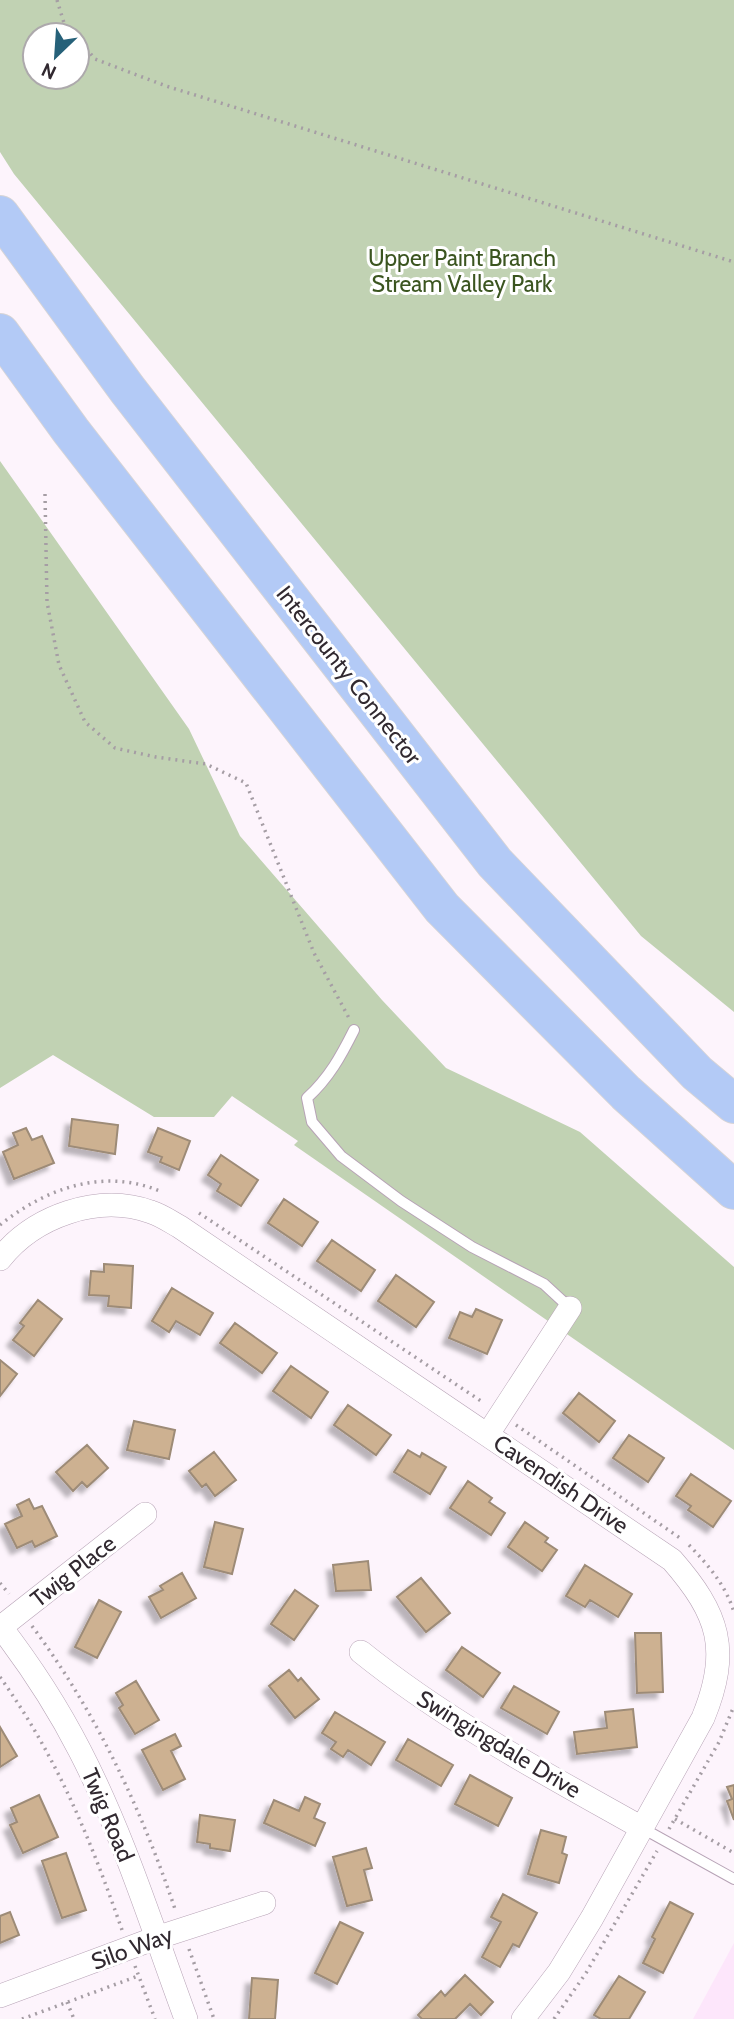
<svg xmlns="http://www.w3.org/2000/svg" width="734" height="2019" font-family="Cabin,sans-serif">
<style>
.built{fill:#fde6fb}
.green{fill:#c1d2b3;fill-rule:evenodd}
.building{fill:#cdb191;stroke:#9d8b77;stroke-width:2;filter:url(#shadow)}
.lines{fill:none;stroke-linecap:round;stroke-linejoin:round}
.service-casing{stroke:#b7a3b6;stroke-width:12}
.minor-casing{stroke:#b7a3b6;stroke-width:24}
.motorway-casing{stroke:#d6d4d6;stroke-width:40}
.path{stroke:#a59da4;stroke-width:3.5;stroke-dasharray:2 5;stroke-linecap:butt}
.service{stroke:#fff;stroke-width:10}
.minor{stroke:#fff;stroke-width:23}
.motorway{stroke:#b3caf6;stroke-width:38}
.labels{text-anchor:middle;stroke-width:6;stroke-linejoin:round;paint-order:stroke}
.park-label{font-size:23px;fill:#3b5520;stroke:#fff}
.street-label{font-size:23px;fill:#312930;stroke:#fff}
</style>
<defs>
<filter id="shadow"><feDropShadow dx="-6" dy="6" stdDeviation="2" flood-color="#0004"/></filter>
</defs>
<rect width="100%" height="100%" fill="#fdf4fc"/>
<path class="built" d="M734,1943V2019H693Z"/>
<path class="green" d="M0,0H734V1012L641,936L14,174L0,152ZM35,35H77V77H35Z
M0,461L189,729L240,836L382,1000L446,1068L580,1132L734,1267V1450L294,1145L298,1141L232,1096L214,1117H154L53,1055L0,1088Z"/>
<path class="building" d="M72,1119L118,1125L115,1154L69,1146Z
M26,1128L32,1140L42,1136L54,1163L14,1179L3,1152L18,1145L13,1133Z
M158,1128L190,1141L179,1170L160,1162L162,1157L148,1152Z
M221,1155L258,1180L241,1206L217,1191L221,1184L208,1175Z
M284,1199L318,1222L302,1246L268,1223Z
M332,1240L375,1270L361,1291L317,1261Z
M104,1264L133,1266L131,1308L108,1306L109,1296L89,1295L91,1271L104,1272Z
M396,1275L434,1302L416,1327L378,1301Z
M172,1288L213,1313L200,1335L176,1321L169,1332L152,1321Z
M38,1300L62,1319L34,1356L13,1340L24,1326L20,1323Z
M476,1309L502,1320L487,1354L449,1338L460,1312L472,1317Z
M235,1323L277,1353L262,1373L220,1343Z
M0,1360L17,1374L0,1396Z
M291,1366L328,1392L311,1418L273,1391Z
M579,1393L615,1421L599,1442L563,1413Z
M348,1405L391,1435L376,1455L334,1425Z
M134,1421L175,1430L169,1459L127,1450Z
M629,1435L664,1458L648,1482L613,1458Z
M87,1445L108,1468L87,1487L82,1482L73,1491L56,1472Z
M408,1450L420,1457L422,1453L446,1467L430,1494L394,1472Z
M214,1452L236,1480L215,1496L206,1484L202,1487L189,1471Z
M691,1474L731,1501L713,1527L688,1510L691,1506L676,1496Z
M468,1481L492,1498L489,1502L505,1513L491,1535L450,1508Z
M29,1499L34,1509L42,1506L57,1536L35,1547L32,1541L17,1548L5,1524L22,1516L17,1505Z
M215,1522L243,1529L232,1574L204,1567Z
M525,1522L548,1538L545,1542L557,1550L542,1571L508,1547Z
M368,1561L371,1590L336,1591L333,1565Z
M585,1565L632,1594L618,1617L590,1600L585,1607L566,1596Z
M182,1573L196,1598L161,1618L149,1597L163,1590L160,1586Z
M421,1578L450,1613L426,1632L397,1597Z
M295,1590L318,1606L294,1640L271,1624Z
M99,1600L121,1612L97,1658L75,1647Z
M635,1633H661L663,1692L637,1693Z
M462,1647L500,1673L483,1697L446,1670Z
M289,1670L298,1681L301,1678L319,1699L295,1718L269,1686Z
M136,1681L159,1720L135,1734L119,1708L123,1705L116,1693Z
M514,1686L559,1712L547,1734L501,1708Z
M633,1709L637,1747L577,1754L574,1732L607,1728L605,1712Z
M335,1712L385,1742L371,1765L348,1750L343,1757L331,1749L336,1742L322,1733Z
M0,1727L17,1756L0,1767Z
M175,1734L181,1746L171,1751L185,1779L163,1790L142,1750Z
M408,1739L453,1765L441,1786L396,1760Z
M470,1775L512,1798L498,1826L455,1804Z
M734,1785V1820L727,1801L732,1799L727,1787Z
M39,1795L58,1837L23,1853L10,1825L17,1822L11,1808Z
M305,1797L320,1804L314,1818L325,1823L315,1846L264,1823L274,1800L299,1811Z
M200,1815L235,1820L230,1851L210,1848V1844L197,1842Z
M541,1830L566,1837L562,1853L567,1855L559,1883L528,1874Z
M366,1848L372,1868L364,1870L372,1900L347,1906L333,1857Z
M66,1853L86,1910L62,1918L42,1861Z
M503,1894L537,1913L519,1947L513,1944L500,1967L482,1957L501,1922L491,1917Z
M670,1902L693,1914L663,1973L643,1963L655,1939L652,1937Z
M10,1912L19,1935L0,1943V1916Z
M340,1922L363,1933L337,1984L315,1973Z
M465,1975L493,2002L481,2015L470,2004L455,2019H422L418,2015L441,1991L445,1996Z
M619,1976L645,1992L629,2019H601L594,2015Z
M252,1978L278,1980L275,2019H249Z"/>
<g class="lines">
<defs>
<path id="service" d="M354,1030C341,1056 329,1078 307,1098L312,1122L341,1156L401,1201L472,1247L544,1284L570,1308
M642,1828L734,1879"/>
<path id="minor" d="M0,1259C34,1216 98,1193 151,1212C161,1215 171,1222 180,1227L672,1560C719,1614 731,1650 703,1718L592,1918L559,1972L523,2019
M488,1434L570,1308
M0,1626C30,1665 58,1708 80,1751C124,1836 153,1930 186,2019
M1,1627L145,1514
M361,1652C448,1722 546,1774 642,1828
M0,1996L156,1938L264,1903"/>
<path id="motorway" d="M0,215L127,389L495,863L697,1073L734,1104
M0,333L71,431L442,908L626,1093L734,1190"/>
</defs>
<use href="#service" class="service-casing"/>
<use href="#minor" class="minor-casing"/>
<use href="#motorway" class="motorway-casing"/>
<path class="path" d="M57,0L64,23L74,35
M77,38L95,59L166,86L734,262
M45,494L47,602L59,665L85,722L115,748L156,757L206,764L246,783L314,953L349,1018
M199,1213L484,1403
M0,1225C46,1188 105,1167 162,1192
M516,1425L680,1538
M689,1545C708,1565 725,1584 734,1612
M0,1583L9,1594
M32,1626C96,1712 142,1810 176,1912
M0,1677C57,1757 90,1838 122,1930
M675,1819L734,1853
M669,1829L719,1742L734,1706
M189,1949L214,2019
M135,1966L155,2019
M67,2002L74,2019
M22,2019L138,1976
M554,2019L586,1973L657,1851"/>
<use href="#service" class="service"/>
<use href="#minor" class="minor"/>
<use href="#motorway" class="motorway"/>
</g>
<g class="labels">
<g class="park-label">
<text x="462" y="266">Upper Paint Branch<tspan x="462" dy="26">Stream Valley Park</tspan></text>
</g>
<g class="street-label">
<text transform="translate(349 675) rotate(52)" y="8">Intercounty Connector</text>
<text transform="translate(561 1484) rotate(34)" y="8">Cavendish Drive</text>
<text transform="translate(73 1571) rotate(-38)" y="8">Twig Place</text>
<text transform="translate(499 1744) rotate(31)" y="8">Swingingdale Drive</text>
<text transform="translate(108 1815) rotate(67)" y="8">Twig Road</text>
<text transform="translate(132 1948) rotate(-20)" y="8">Silo Way</text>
</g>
</g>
<g transform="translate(56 56) rotate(205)"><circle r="33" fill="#ffffff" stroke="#ada9ac" stroke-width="2"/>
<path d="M0-5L12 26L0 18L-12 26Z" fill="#266179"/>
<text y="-10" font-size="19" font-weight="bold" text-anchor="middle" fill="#312930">N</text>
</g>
</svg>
